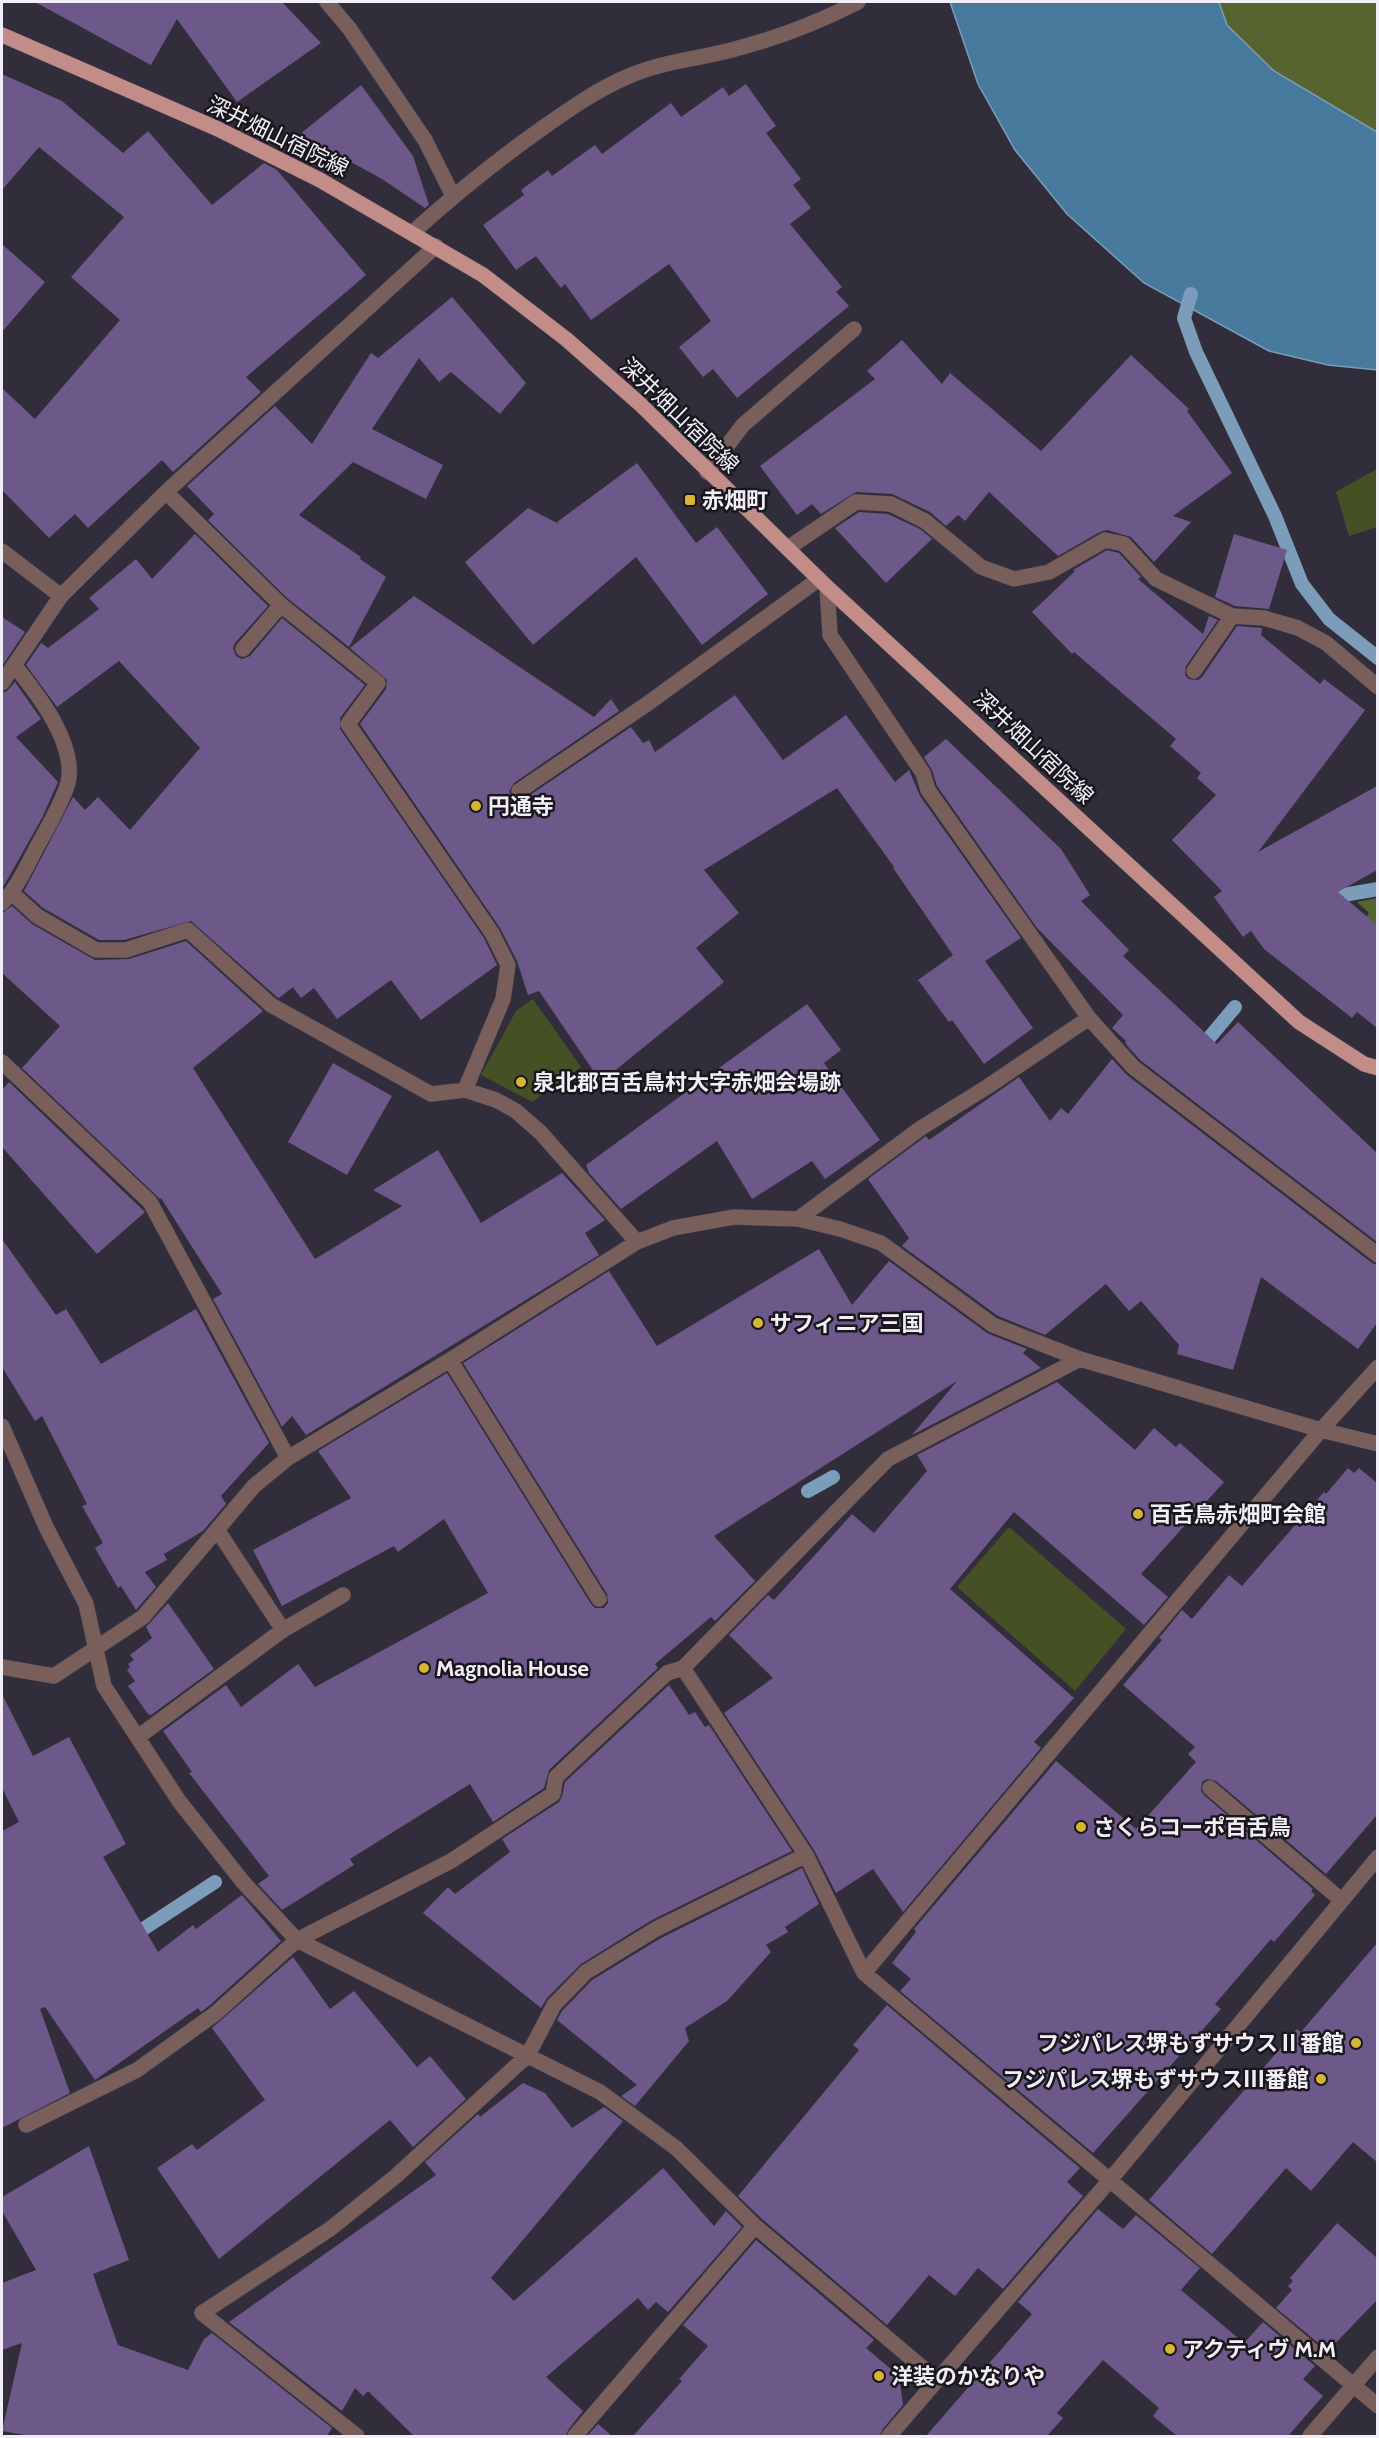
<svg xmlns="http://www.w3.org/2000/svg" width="1379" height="2438" font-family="Cabin,'Noto Sans JP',sans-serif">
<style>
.green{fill:#455125}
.forest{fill:#56642f}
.water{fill:#487a9e;stroke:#7b9db9;stroke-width:1.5}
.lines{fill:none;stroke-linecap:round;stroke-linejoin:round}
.stream{stroke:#7b9db9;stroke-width:14}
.building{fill:#6c5889}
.minor-casing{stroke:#4d4854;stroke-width:16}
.major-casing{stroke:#4d4854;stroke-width:16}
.minor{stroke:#795f5c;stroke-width:15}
.major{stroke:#c28c88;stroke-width:15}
.poi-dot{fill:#d6b534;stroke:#19161c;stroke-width:2}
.labels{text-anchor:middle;stroke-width:5;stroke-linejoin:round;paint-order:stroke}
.street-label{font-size:22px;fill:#f1eef7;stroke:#19161c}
.poi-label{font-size:22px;font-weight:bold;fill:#f1eef7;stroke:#19161c;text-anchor:start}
</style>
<rect width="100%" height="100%" fill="#322d3a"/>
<path class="green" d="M1377,469V527L1349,536L1336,492Z
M533,999L581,1067L532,1102L481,1075L516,1011Z
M1009,1527L1126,1629L1075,1691L957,1587Z"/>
<path class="forest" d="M1219,2H1377V132L1274,71L1227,25Z
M1377,898V950L1354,932L1369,913L1357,902Z"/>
<path class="water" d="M950,2H1219L1227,25L1274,71L1377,132V370L1328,365L1269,351L1144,283L1067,214L1015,150L978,84Z"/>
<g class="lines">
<path class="stream" d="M1191,294L1184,318L1196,352L1275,516L1302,584L1329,619L1378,658
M1326,898L1378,889
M1199,1050L1235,1007
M808,1491L833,1477
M131,1937L215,1882"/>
</g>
<path class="building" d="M35,2H282L321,43L237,102L177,19L151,65Z
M2,74L62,101L123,153L148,131L212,205L264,163L277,170L366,275L246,377L261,392L173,472L162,460L88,528L75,514L49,538L2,490V388L35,419L120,320L71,277L124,217L39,147L2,190Z
M746,84L776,126L766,133L801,179L793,185L811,208L790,224L842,287L836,292L849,306L737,398L713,369L703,377L679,347L711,321L669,264L591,320L565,284L561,288L536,256L516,270L483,225L524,195L521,190L548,170L552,176L595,145L602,154L671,103L681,117L723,87L729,96Z
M361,85L413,156L429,205L425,208L382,179L300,134Z
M2,244L45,282L2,332Z
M452,297L526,383L500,414L451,372L439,382L419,358L372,429L443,465L426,499L353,462L299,515L361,557L360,559L386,577L349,647L287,598L208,520L214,514L187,486L275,406L312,444L371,353L378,358Z
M902,340L942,384L950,373L1041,451L1131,355L1189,409L1187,411L1232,473L1173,516L1191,522L1154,562L1131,537L1107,530L1100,532L1058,556L989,492L965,521L958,515L946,526L930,512L892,494L856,492L821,514L812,504L797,515L760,466L875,379L867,371Z
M637,463L696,543L717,527L768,594L702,645L636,557L533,645L465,562L528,508L559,524L557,522Z
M859,512L888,514L920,529L932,539L886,583L835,528Z
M195,534L268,606L235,643L233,648L236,656L242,659L250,656L282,618L365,685L340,718V729L484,938L497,965L421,1020L391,980L337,1019L314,988L301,998L293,987L279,998L277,997L191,921L124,940H99L43,908L24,891L73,797L85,810L98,797L130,830L200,748L119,661L57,707L26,665L41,643L48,648L99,609L89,598L136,559L152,579Z
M1234,534L1287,550L1269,609L1235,606L1215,597Z
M1107,550L1119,553L1141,577L1138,579L1203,634L1209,616L1218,620L1186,666L1185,675L1189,679L1198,680L1202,677L1237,626L1262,628L1261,635L1320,684L1324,679L1365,710L1258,852L1377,786V870L1338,892L1377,925V1028L1357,1012L1352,1018L1264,949L1251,931L1243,937L1214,897L1222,891L1172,840L1216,795L1197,778L1201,773L1170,746L1176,739L1074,652L1072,654L1032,612L1075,571L1073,570Z
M414,596L594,717L611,699L619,711L514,783L509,792L515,800L524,799L631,727L643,743L649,740L655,752L735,695L783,760L846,715L895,782L909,770L920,796L1021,938L985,961L1033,1028L984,1064L952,1020L949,1022L918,980L953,955L893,868L894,867L837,788L704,870L739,913L696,948L724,982L601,1082L539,991L528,995L517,961L500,928L360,724L386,689L387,680L350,648Z
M2,617L25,632L2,666Z
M15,682L41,719L16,737L58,782L42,818L2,889V693L7,691Z
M946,739L1061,849L1090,895L1081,901L1129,950L1123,956L1217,1044L1238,1022L1377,1153V1242L1140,1060L1125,1043L1126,1041L1112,1028L1123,1015L1037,928L937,786L932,770L924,757Z
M12,906L32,924L95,960L129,959L186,941L263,1011L193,1068L315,1259L402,1206L373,1190L438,1150L481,1223L562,1173L605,1220L585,1233L599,1255L306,1435L292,1416L282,1427L213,1299L222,1294L161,1198L160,1199L22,1068L60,1026L2,973V913Z
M807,1004L841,1050L824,1063L880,1140L825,1179L812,1161L752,1199L717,1141L621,1209L589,1173L586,1165Z
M1112,1059L1127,1075L1372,1263L1377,1265V1323L1358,1349L1261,1277L1233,1370L1177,1354L1179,1345L1141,1301L1129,1311L1106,1284L1045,1335L998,1316L902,1246L909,1238L868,1179L926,1136L929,1140L1019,1077L1050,1121L1061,1108L1068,1114Z
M333,1063L392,1096L347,1175L288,1142Z
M9,1082L145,1212L97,1254L2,1147V1090Z
M2,1239L56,1315L66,1309L101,1364L196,1309L269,1443L221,1496L226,1504L203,1531L164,1554L167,1560L145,1572L156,1587L136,1610L121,1586L118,1588L95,1548L103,1543L82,1506L87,1504L42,1416L35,1421L2,1367Z
M819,1249L852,1305L889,1261L987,1333L1027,1349L1023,1353L1041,1368L912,1435L957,1381L714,1536L755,1581L715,1621L711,1617L655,1664L658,1668L549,1770L544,1788L493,1822L470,1784L350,1859L354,1865L282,1910L258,1884L269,1876L189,1773L192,1772L163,1731L226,1685L241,1707L298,1664L315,1687L488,1593L444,1519L398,1552L394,1546L282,1606L253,1550L351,1498L318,1451L447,1373L591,1604L595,1608H604L608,1603L607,1594L463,1363L609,1271L657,1346Z
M1057,1382L1135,1450L1154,1428L1176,1447L1180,1443L1224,1482L1141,1574L1168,1597L1144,1625L1014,1512L950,1589L1074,1698L1034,1742L1041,1748L903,1912L873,1869L836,1893L814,1850L724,1713L773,1678L729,1635L768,1595L774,1600L852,1514L874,1533L927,1471L917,1455Z
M1348,1468L1354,1473L1359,1468L1377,1483V1815L1326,1874L1216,1781L1207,1779L1202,1782L1201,1791L1204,1795L1313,1889L1311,1891L1315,1895L1274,1942L1271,1939L1215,2004L1221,2009L1093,2153L900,1991L911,1979L892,1963L916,1932L914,1929L1056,1761L1136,1829L1196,1762L1188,1754L1195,1747L1123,1685L1162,1640L1159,1638L1182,1610L1192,1619L1229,1575L1242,1586L1324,1492L1326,1494Z
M168,1603L214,1669L151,1715L148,1714L128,1686L135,1681L127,1670L130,1667L128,1664L134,1660L130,1655L152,1638L146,1627Z
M669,1685L689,1715L695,1712L705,1727L709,1725L792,1851L652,1920L581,1964L547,1998L541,2008L423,1913L448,1887L455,1894L510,1852L502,1839L559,1802L562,1796L565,1782Z
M2,1694L33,1756L69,1737L126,1844L103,1857L158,1952L193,1925L196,1929L242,1895L281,1941L210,2005L201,2012L198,2008L95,2080L45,2007L40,2009L70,2093L2,2128V1831L19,1822L2,1788Z
M802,1868L819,1904L785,1927L788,1932L766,1945L771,1952L727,2001L685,2028L689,2041L635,2106L621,2096L637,2085L557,2020L562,2011L592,1980L661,1938Z
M1377,1943V2162L1353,2142L1311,2191L1286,2168L1212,2254L1149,2200L1297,2029L1301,2032Z
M293,1957L330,2009L354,1991L417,2067L430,2056L466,2099L413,2147L390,2120L219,2259L157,2168L192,2144L197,2150L265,2100L212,2028Z
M887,2005L1080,2168L1067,2182L1083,2196L1003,2289L978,2268L955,2296L929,2275L887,2325L762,2219L738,2196L859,2050L853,2045Z
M523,2083L545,2093L572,2128L604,2107L623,2121L491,2278L514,2301L663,2168L714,2226L726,2211L742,2227L668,2312L656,2302L648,2310L638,2298L546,2377L583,2411L568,2430L566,2436H414L368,2391L363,2396L355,2388L342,2411L229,2322L436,2175L425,2162L478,2114L480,2117Z
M89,2146L129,2260L93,2274L118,2345L188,2370L204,2339L212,2333L332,2428L327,2436H31L2,2431L22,2343L2,2350V2283L36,2270L2,2211V2197Z
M1098,2209L1123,2229L1136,2215L1200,2268L1181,2290L1244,2343L1263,2322L1315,2366L1303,2379L1323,2396L1288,2436H1177L1153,2416L1159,2408L1103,2360L1057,2413L1063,2418L1047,2436H926L1032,2314L1018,2302Z
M1337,2223L1377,2258V2300L1328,2351L1276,2308L1292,2290L1288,2286L1293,2281L1290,2278Z
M756,2240L874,2340L866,2348L899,2376L903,2405L882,2430L880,2436H633L682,2381L679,2379L708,2346L683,2325Z
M598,2424L612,2436H587Z"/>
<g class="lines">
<defs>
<path id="minor" d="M327,2L349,28L425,140L453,196
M412,233C454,195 497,160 544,127C571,108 598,89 629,76C663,61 700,59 735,49C778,38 819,22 858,2
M707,472L743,425L854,329
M166,492L281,605L378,683L348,724L492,933L508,965L503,999L465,1090L496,1100L516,1111L541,1133L637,1242
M788,548L856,502L891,504L925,521L981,567L1014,579L1049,572L1105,540L1124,544L1156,579L1232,616L1264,618L1298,628L1326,643L1378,687
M2,551L61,596
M827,587L830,635L923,773L928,790L1089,1018L1133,1067L1378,1255
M243,649L281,605
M1194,671L1232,616
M2,683L61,596L166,492L436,246
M519,791L647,704L819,579
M12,893L37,916L96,950H126L188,930L271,1005L431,1094L465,1090
M2,903C18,887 27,865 38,845C47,829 63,800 68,783C77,744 37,693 14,665
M2,1062L150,1202L288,1458
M798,1219L921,1128L987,1087L1089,1018
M1080,1359L888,1459L683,1668L806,1855L864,1973L1378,2406
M450,1360L599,1599
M2,1426L46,1527L86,1604L104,1686L179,1801L243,1882L297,1940L600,2092L676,2148L755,2226L937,2380
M218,1531L283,1630
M2,1667L54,1676L143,1617L254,1486L288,1458L450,1360L637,1242L673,1228L734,1217L798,1219L840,1229L881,1243L993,1325L1080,1359L1321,1430L1378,1444
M138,1737L283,1630L343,1595
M1210,1788L1341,1900
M864,1973L1321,1430L1378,1367
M26,2125L137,2070L216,2013L297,1940L451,1861L553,1794L556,1777L667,1673L683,1668
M357,2436L202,2313L330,2229L396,2176L528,2055L554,2005L586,1972L656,1929L806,1855
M575,2436L755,2226
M889,2436L1110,2180L1378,1857
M1310,2436L1378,2357"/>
<path id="major" d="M2,35L218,129L320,180L483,275L566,339L640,404L827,587L1299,1022L1364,1064L1378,1068"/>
</defs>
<use href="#minor" class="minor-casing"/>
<use href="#major" class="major-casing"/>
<use href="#minor" class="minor"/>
<use href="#major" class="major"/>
</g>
<g class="poi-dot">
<rect x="684" y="494" width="12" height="12" rx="3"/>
<circle cx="476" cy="806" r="6"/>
<circle cx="521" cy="1082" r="6"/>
<circle cx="758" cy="1323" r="6"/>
<circle cx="1138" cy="1514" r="6"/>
<circle cx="424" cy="1668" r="6"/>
<circle cx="1081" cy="1827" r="6"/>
<circle cx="1356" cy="2043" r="6"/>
<circle cx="1321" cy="2079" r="6"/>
<circle cx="1170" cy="2349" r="6"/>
<circle cx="879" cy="2376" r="6"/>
</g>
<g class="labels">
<g class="street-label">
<text transform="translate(278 136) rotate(26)" y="8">深井畑山宿院線</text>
<text transform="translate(680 415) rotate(44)" y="8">深井畑山宿院線</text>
<text transform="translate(1034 747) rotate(43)" y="8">深井畑山宿院線</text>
</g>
<g class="poi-label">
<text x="702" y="508">赤畑町</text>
<text x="488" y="814">円通寺</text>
<text x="533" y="1090">泉北郡百舌鳥村大字赤畑会場跡</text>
<text x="770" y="1331">サフィニア三国</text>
<text x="1150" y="1522">百舌鳥赤畑町会館</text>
<text x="436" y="1676">Magnolia House</text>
<text x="1093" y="1835">さくらコーポ百舌鳥</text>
<text x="1344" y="2051" text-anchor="end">フジパレス堺もずサウスⅡ番館</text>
<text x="1309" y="2087" text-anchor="end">フジパレス堺もずサウスⅢ番館</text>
<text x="1182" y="2357">アクティヴ M.M</text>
<text x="891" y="2384">洋装のかなりや</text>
</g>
</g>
<rect width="1379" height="2438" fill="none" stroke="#f1eef7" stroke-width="6"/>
</svg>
